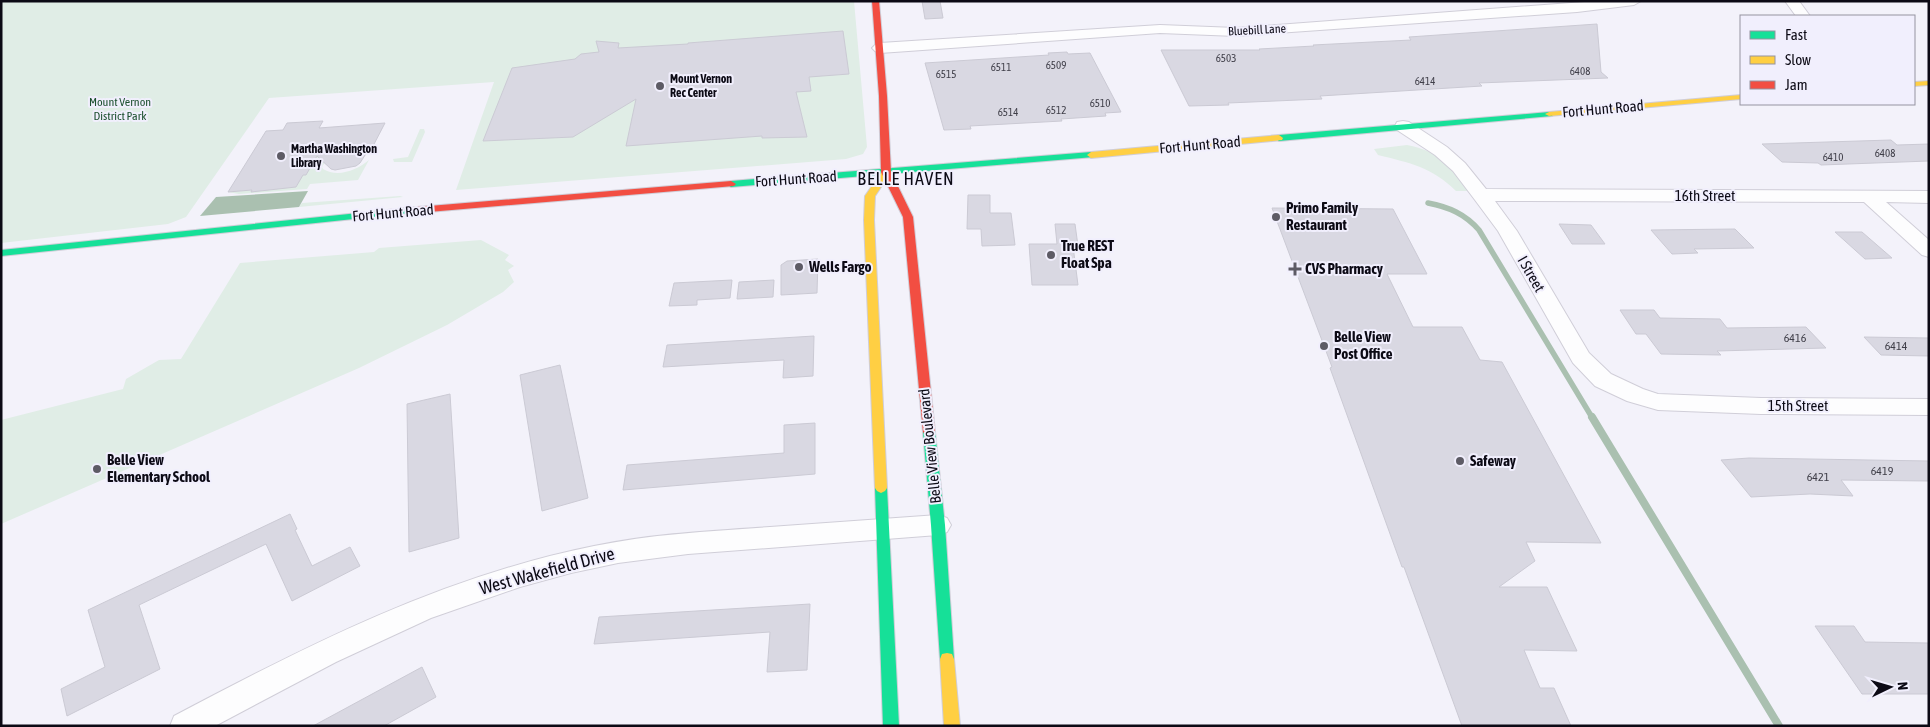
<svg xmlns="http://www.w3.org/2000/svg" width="1930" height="727" font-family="'Asap Condensed',sans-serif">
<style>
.green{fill:#e0ede6}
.water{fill:#aac0b0}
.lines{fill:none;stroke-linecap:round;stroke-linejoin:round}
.stream-far1{stroke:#aac0b0;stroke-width:5.5}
.stream{stroke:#aac0b0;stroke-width:8}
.building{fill:#d9d8e2;stroke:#cbcad4}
.street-casing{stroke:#d0ced8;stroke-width:2}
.fast-casing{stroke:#d0ced8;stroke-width:2}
.slow-casing{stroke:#d0ced8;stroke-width:2}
.jam-casing{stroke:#d0ced8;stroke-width:2}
.street{fill:#fdfdfe;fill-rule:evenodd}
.fast{fill:#16e098;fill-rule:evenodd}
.slow{fill:#ffcf43;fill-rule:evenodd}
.jam{fill:#f24e42;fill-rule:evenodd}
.poi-dot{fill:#5d5b65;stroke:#f1effd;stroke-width:2}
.labels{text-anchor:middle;stroke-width:4;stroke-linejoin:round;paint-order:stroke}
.far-number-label{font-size:11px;fill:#3f3e48}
.far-street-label{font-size:12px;fill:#0c0a15;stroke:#f1effd}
.far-poi-label{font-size:12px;font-weight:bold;fill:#0c0a15;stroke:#f1effd;text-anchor:start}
.far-park-label{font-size:12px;fill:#1c502e;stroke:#f1effd}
.number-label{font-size:12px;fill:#3f3e48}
.street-label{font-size:15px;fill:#0c0a15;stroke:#f1effd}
.poi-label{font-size:15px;font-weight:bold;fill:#0c0a15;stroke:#f1effd;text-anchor:start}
.quarter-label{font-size:18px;letter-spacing:1px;fill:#0c0a15;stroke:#f1effd}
.near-street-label{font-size:18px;fill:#0c0a15;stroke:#f1effd}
</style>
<rect width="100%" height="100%" fill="#f3f2fa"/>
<path class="green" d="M1,1H854L867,147L863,154L846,159L456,190L494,82L269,98L186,217L168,224L1,243Z
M420,129H424L425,132L412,162H394L393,159L408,157Z
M1407,145C1440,151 1451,167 1471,191H1456C1432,167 1410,163 1378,155L1374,149Z
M314,154L327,159L322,167L323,169C338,178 357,170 369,160L358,180L310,184L307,189L239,194L228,192L296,187Z
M400,196L403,197L299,207L302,203Z
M481,240L509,255L505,260L514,266L508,270L514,282L503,292L447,325L359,368L1,524V420L123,389L126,379L159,360L181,359L240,263L374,252L379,248Z"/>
<path class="water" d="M308,191L299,207L200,216L216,197Z"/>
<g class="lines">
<path class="stream-far1" d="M1428,203C1449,207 1465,214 1479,230L1593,419"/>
<path class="stream" d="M1592,417L1779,726"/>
</g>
<path class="building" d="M922,1H940L943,18L925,19Z
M1597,24L1601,72L1608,78L1479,83L1482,86L1320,96L1322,99L1228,103L1229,105L1189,106L1161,50H1260L1259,49L1314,46L1313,45L1411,40L1409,37Z
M843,31L849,74L809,77L811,91L796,92L807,137L762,138V136L626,146L636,99L573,137L483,141L512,68L575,59L581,54L599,52L596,41L619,43L618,48L688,44V43Z
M1067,52L1068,54L1090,53L1121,112L1105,113L1106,116L1061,119L1062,121L970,126L971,129L944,130L925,63L1049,55L1048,53Z
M323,121L319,128L385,123L372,148L369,149L360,163L356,166L335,170L331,169L317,156L306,175H303L296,187L251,192L252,190L228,192L266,131L283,130L287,123Z
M1891,140L1897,145L1929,144V161L1821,165L1818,163L1782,162L1762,144Z
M968,195H990V213H1011L1015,245L982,246L981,229H967Z
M1272,208L1393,209L1427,274H1387L1413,327H1462L1480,360L1502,362L1601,543L1526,542L1535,561L1499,587H1547L1577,651L1524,650L1540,688H1554L1571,726H1462L1404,567H1402L1385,520L1330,368L1332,367Z
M1055,224H1075L1078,246H1073L1078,285H1032L1029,244H1057Z
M1559,224L1591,225L1605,244H1572Z
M1735,229L1754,248L1694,249L1698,253L1672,254L1651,230Z
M1835,232H1862L1892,258L1865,259Z
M818,259L817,293L781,295V265L787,261Z
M732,280L730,298L697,300V305L669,306L674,283Z
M774,280L773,297L737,299L739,282Z
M1620,310H1654L1660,318L1720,319L1727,328L1806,327L1826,348L1717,351L1721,355L1661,354L1646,334H1636Z
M814,336L813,376L783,378L784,360L663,367L667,345Z
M1864,337L1929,338V356L1881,355Z
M560,365L588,498L542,511L520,375Z
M450,394L459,538L409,552L407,404Z
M815,423V474L623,490L627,465L784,453V425Z
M1749,458L1929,461V481L1841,480L1853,496L1810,494L1751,497L1721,460Z
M290,514L297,529L295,530L312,566L350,547L360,566L292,601L266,544L139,605L160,669L67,716L61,689L105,667L88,610Z
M810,604L807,670L767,672L770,632L594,644L599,617Z
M1815,626H1854L1865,642L1929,643V694H1862Z
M422,667L436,697L384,726H313Z"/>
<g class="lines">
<defs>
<path id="street" d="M1598,1H1641L1634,5L1577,12L1236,36L1160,33L880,53L875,51L872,48L875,45L880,43L1160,25L1236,28Z
M1785,1H1799L1810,16H1796Z
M1403,121L1409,122L1447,147L1465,163L1486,189L1929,191V203L1886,202L1929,240V257L1922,255L1864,202L1495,201L1517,231L1589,353L1611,374L1643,389L1658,394L1761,398L1929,399V415L1761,414L1658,410L1627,401L1595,386L1573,363L1498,231L1475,200L1453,171L1435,155L1397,130L1395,126L1397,122Z
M938,515L947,518L951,525L947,532L938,535L688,554L618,563L571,573L520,587L431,618L336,662L215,726H170L174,716C308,645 444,576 594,546C652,534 711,531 770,527C826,523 882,519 938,515Z"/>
<path id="fast" d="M1549,112L1553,114L1552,116L1279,141L1275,138L1279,135Z
M1091,152L1095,155L1094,157L731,187L726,184L731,181Z
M417,207L420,208V212L1,256V250Z
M929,428L933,429L935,432L945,525L954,659L952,664L947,665L942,664L940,659L931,525L923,432L925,429Z
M881,483L885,485L887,488L899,726H883L875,488L877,485Z"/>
<path id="slow" d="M1929,81V85L1914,86V82Z
M1741,95V99L1549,116L1545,114L1549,112Z
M1279,135L1283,138L1282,140L1091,158L1087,155L1091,152Z
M886,169L891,172L875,196L874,220L887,488L885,491L881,493L877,491L875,488L864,220L865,196L883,170Z
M947,653L952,654L954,659L960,726H944L940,659L942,654Z"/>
<path id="jam" d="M872,1H879L887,96L891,172L913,217L935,432L933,435H925L923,432L903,217L881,172L879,96Z
M731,181L736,184L734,186L417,213L412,210L417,207Z"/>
</defs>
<use href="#street" class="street-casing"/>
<use href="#fast" class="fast-casing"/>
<use href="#slow" class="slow-casing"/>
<use href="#jam" class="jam-casing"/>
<use href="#street" class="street"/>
<use href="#fast" class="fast"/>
<use href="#slow" class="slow"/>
<use href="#jam" class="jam"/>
</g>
<g class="poi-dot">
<circle cx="660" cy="86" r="5"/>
<circle cx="281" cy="156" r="5"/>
<circle cx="1276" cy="217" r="5"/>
<circle cx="1051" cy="255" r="5"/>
<circle cx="799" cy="267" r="5"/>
<path d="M1292.5 261.5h5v5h5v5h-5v5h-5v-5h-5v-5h5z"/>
<circle cx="1324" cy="346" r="5"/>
<circle cx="1460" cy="461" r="5"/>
<circle cx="97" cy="469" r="5"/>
</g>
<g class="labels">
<g class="far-number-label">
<text x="1226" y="62">6503</text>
<text x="1056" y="69">6509</text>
<text x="1001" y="71">6511</text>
<text x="1580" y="75">6408</text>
<text x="946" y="78">6515</text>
<text x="1425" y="85">6414</text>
<text x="1100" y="107">6510</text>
<text x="1056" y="114">6512</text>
<text x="1008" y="116">6514</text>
<text x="1885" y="157">6408</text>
<text x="1833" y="161">6410</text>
</g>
<g class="far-street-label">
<text transform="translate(1257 30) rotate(-3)" y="4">Bluebill Lane</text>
</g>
<g class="far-poi-label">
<text x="670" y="83">Mount Vernon<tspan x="670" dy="14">Rec Center</tspan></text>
<text x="291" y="153">Martha Washington<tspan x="291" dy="14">Library</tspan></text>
</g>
<g class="far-park-label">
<text x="120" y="106">Mount Vernon<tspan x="120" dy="14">District Park</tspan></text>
</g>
<g class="number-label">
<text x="1795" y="342">6416</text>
<text x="1896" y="350">6414</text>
<text x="1882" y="475">6419</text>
<text x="1818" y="481">6421</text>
</g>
<g class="street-label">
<text transform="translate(1603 109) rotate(-5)" y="5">Fort Hunt Road</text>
<text transform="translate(1200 145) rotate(-5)" y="5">Fort Hunt Road</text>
<text transform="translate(796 179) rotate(-4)" y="5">Fort Hunt Road</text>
<text x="1705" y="201">16th Street</text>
<text transform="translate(393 213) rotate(-5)" y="5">Fort Hunt Road</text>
<text transform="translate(1531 274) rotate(60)" y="5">I Street</text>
<text x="1798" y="411">15th Street</text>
<text transform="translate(930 446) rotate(-96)" y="5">Belle View Boulevard</text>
</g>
<g class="poi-label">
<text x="1286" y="213">Primo Family<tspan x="1286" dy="17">Restaurant</tspan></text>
<text x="1061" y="251">True REST<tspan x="1061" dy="17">Float Spa</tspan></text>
<text x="809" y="272">Wells Fargo</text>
<text x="1305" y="274">CVS Pharmacy</text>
<text x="1334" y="342">Belle View<tspan x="1334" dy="17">Post Office</tspan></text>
<text x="107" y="465">Belle View<tspan x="107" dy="17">Elementary School</tspan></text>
<text x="1470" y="466">Safeway</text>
</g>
<g class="quarter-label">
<text x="906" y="185">BELLE HAVEN</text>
</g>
<g class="near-street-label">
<text transform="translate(547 571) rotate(-15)" y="6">West Wakefield Drive</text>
</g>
</g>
<rect width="1930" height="727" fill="none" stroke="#0c0a15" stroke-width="5"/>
<rect x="1740" y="15" width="175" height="90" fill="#f1effd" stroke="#9593a0"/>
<rect x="1750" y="31" width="25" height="8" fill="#16e098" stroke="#9593a0"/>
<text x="1785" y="40" font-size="15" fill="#0c0a15">Fast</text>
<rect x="1750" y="56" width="25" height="8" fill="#ffcf43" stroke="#9593a0"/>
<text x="1785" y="65" font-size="15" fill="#0c0a15">Slow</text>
<rect x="1750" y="81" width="25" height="8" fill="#f24e42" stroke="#9593a0"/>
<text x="1785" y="90" font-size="15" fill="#0c0a15">Jam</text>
<g transform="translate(1890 687) rotate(85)" stroke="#f1effd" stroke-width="4" paint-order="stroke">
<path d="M0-4L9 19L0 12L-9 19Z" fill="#0c0a15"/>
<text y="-8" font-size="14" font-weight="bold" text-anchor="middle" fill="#0c0a15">N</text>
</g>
</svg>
